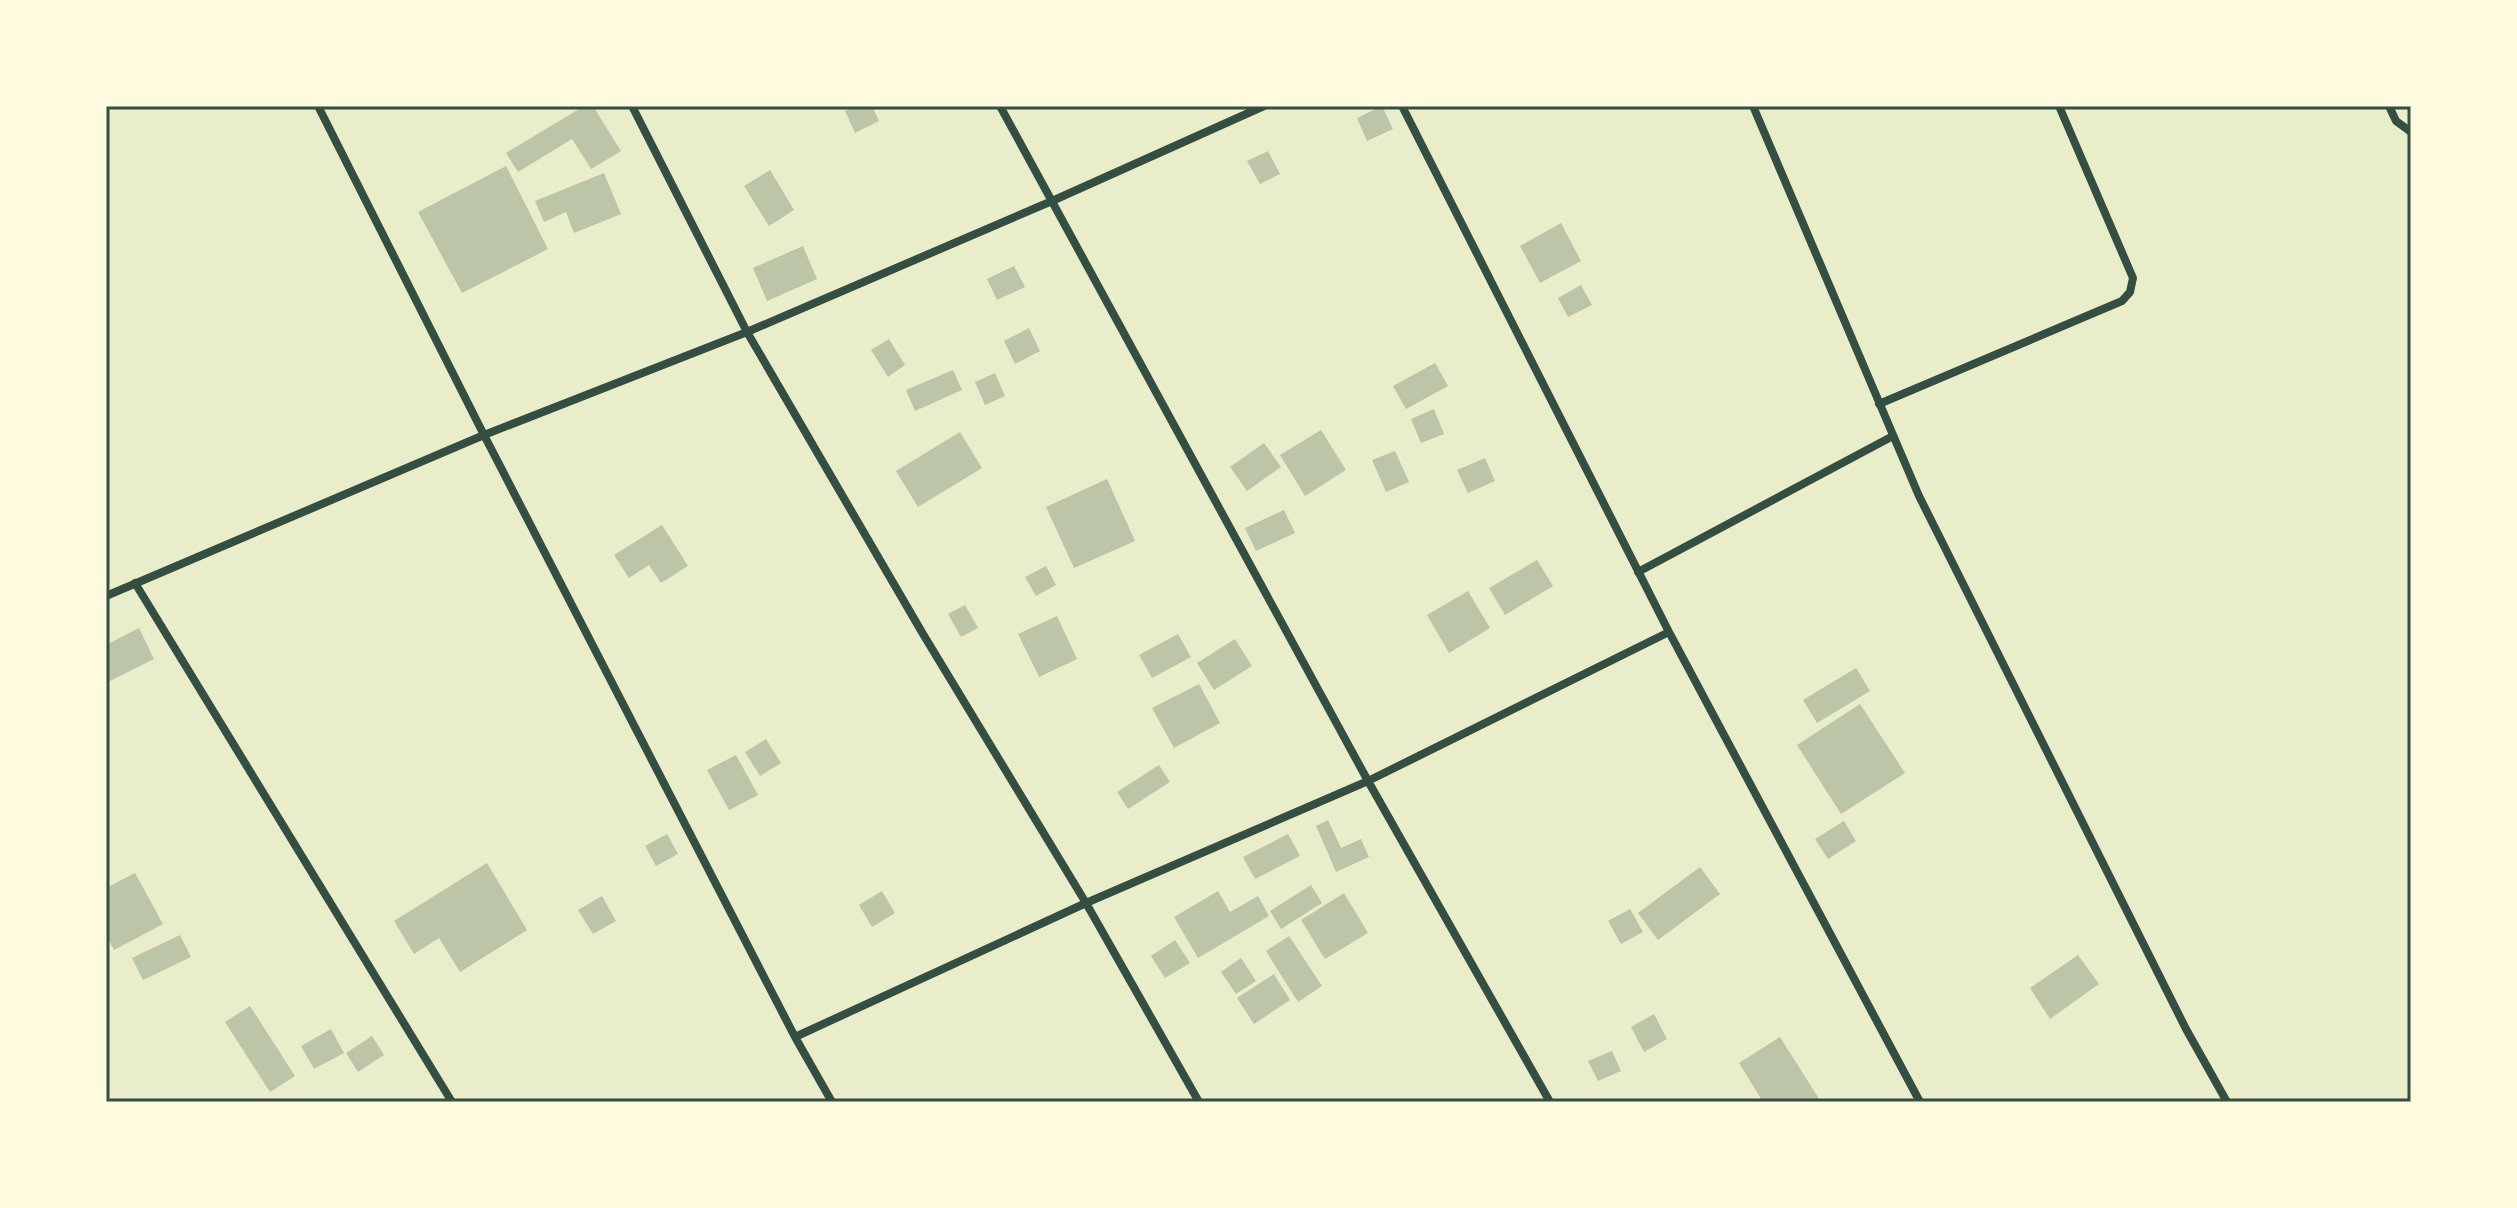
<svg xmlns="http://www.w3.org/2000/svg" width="2517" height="1208" font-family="'DM Sans',sans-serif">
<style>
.building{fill:#bcc5a7}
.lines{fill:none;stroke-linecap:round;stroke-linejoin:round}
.minor{stroke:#344e41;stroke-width:8}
.neatline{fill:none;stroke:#344e41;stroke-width:3}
</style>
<rect width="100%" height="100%" fill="#e9edc9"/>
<path class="building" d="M584,106H593L621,151L591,169L572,139L518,172L506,153Z
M856,106H872L879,121L855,133L845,111Z
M1382,106L1393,129L1367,141L1357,118Z
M1268,151L1280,174L1260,184L1247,161Z
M506,166L548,249L462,293L418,212Z
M770,170L794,210L769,226L744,186Z
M604,173L621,214L574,233L566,212L544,222L535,201Z
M1561,223L1581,261L1540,283L1520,246Z
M803,246L817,279L767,301L753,268Z
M1014,266L1025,287L997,300L987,279Z
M1581,285L1592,305L1568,317L1558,298Z
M1029,328L1040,351L1015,364L1004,341Z
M889,339L905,365L888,377L871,350Z
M1435,363L1448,386L1406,409L1393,386Z
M953,370L962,390L915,411L906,390Z
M995,373L1005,396L985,405L975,382Z
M1434,409L1444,434L1421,443L1411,419Z
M1321,430L1346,470L1305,496L1280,455Z
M960,432L982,468L918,507L896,471Z
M1264,443L1281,467L1247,491L1230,467Z
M1395,451L1409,482L1386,492L1372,460Z
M1485,458L1495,481L1468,493L1457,470Z
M1107,479L1135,541L1074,568L1046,507Z
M1284,510L1295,533L1256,551L1245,528Z
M662,525L688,566L661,583L649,565L629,578L614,555Z
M1537,560L1553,586L1505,615L1489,588Z
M1046,566L1056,585L1036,596L1025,577Z
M1468,591L1490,628L1449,653L1427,615Z
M965,605L978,628L961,637L948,614Z
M1057,616L1077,659L1039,677L1018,634Z
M139,628L154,659L106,683V645Z
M1178,634L1191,657L1152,678L1139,655Z
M1235,639L1252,666L1214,690L1197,663Z
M1856,668L1870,691L1817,723L1803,700Z
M1199,684L1220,723L1174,748L1152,708Z
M1860,704L1905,773L1841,814L1797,745Z
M766,739L781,763L760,776L745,752Z
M736,755L758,795L729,810L707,770Z
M1159,765L1170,782L1128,809L1117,792Z
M1328,820L1341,848L1361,839L1369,857L1336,872L1316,826Z
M1844,821L1856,841L1828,859L1815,839Z
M667,834L678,854L656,866L645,846Z
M1288,834L1300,856L1255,879L1243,857Z
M487,863L527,930L460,972L439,938L414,954L394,921Z
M1700,867L1720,894L1658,940L1638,913Z
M135,873L163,924L114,950L106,935V888Z
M1311,885L1322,903L1281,929L1270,911Z
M882,891L895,913L872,927L859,905Z
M1218,891L1230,912L1258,896L1269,916L1198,958L1174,917Z
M1344,893L1368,933L1325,959L1301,920Z
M602,896L616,921L593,934L578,910Z
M1630,909L1643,932L1621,944L1608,921Z
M180,935L191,957L143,980L132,958Z
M1289,936L1322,986L1298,1002L1266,951Z
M1175,940L1190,963L1165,978L1151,956Z
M2078,955L2099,984L2050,1019L2030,988Z
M1241,958L1256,981L1236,994L1221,972Z
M1274,974L1290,1000L1254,1024L1237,998Z
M250,1006L295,1076L270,1092L225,1022Z
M1654,1014L1667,1039L1644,1052L1631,1027Z
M331,1029L344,1053L314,1069L301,1046Z
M372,1036L384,1055L358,1072L346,1053Z
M1780,1037L1821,1102H1763L1739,1063Z
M1612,1051L1621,1071L1598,1081L1588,1061Z"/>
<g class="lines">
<path class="minor" d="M318,106L484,435L795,1037L832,1102
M632,106L747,332L923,634L1086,903L1199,1102
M1000,106L1368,781L1550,1102
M1402,106L1669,632L1920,1102
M1753,106L1919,496L2186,1029L2227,1102
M2389,106L2396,121L2411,132
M1879,404L2122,301L2130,292L2133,278L2059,106
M1638,572L1893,436
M135,583L452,1102
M106,596L484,435L747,332L1052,201L1264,106
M795,1037L1086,903L1368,781L1669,632"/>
</g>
<rect width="2517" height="1208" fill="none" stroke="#fefae0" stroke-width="216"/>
<rect x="108" y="108" width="2301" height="992" class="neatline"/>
</svg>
